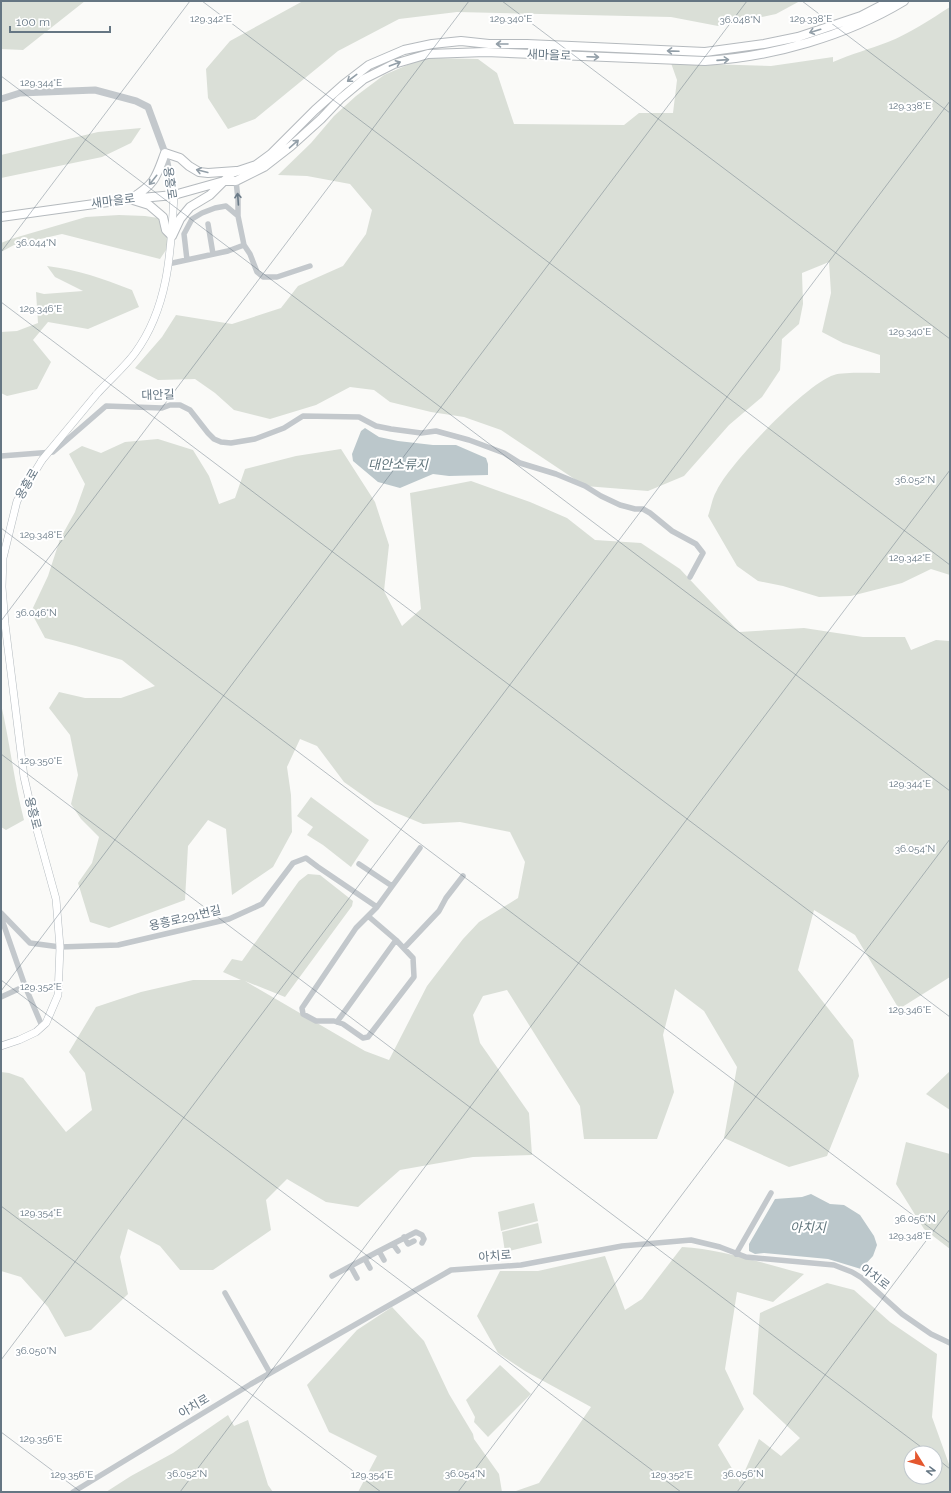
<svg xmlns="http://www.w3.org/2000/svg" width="951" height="1493" font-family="Raleway,'Noto Sans KR',sans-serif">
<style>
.green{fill:#dadfd7;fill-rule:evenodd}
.water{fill:#bbc7cb}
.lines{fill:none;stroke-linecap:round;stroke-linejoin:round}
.secondary-casing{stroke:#b3babf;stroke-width:8}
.primary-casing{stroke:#b5babe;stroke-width:10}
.minor{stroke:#c3c8cc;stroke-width:5.5}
.tertiary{stroke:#c3c8cc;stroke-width:7}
.secondary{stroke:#fff;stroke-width:7}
.primary{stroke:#fff;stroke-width:8}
.secondary-bridge-casing{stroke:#b3babf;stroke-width:8;stroke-linecap:butt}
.secondary-bridge{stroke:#fff;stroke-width:7}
.oneway{stroke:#939fa8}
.oneway2{stroke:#6a7a87}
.ticks{fill:none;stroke:#657683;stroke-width:1;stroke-opacity:0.45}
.labels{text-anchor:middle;stroke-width:4;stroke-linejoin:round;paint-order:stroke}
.street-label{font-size:12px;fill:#657683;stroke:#fff}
.water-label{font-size:13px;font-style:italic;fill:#60757c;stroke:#fff}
.ticks-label{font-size:10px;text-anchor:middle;fill:#657683;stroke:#fff;stroke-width:4;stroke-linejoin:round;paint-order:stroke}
</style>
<rect width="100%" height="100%" fill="#fafaf8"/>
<path class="green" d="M1,1H85L23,50L1,49Z
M303,1H800L776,14L718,26L671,17L457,12L399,19L338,51L255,119L228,129L208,98L206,69L230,41Z
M950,7V575L931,569L902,583L851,596L819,597L783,586L758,581L737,566L708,516C711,508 712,498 717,490C730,463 807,383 834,375C843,372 869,373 880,373V355L843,343L822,332L831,293L829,262L802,273L803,304L799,324L782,339L780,370L762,397L729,425L684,476L648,491L585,486L501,430L464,417L431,412L390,402L374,390L350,387L316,405L270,419L234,410L215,393L195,379L158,380L135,368L162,337L176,315L232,324L281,308L298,286L343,266L366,234L372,210L350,184L307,176L278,175L311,143L334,116L356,96L384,75L419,60L431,58L478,59L497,73L514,124L624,125L639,113H673L677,80L671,63L771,66L833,57V62C851,54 870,49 888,42C909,34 931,19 950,7Z
M141,128L131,143L102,157L1,178V155L98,132Z
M119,215L145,216L172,220V241L160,259L62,234L14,245L1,252V243L11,239L86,217Z
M47,266C79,270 101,278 132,290L139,307L88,329L48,322L33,340L51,362L37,389L7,396L1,393V332L17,331L38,323L36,292L44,294L83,291L55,277Z
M158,439L193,450L209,476L219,504L235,498L245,469L296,456L341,449L375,502L389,545L384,591L402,626L421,609L410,493L471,481L530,502L567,518L595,540L641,543L680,569L739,632L804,628L863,637H905L911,650L936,640L950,641V977L899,1009L855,935L814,910L798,970L853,1040L859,1076L827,1156L789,1167L724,1138L737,1067L704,1011L675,989L663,1035L674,1092L657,1139H584L580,1106L507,990L483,996L473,1015L480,1043L529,1113L532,1155L473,1157L400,1170L358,1207L326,1202L287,1179L266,1200L271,1230L213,1270H180L160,1246L128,1229L120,1257L128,1294L91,1330L65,1337L48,1307L21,1277L1,1271V1072L9,1073L23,1078L66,1132L92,1110L85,1073L69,1052L96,1007L141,992L193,980H241L223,972L232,959L242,961L299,881L308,874L320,875L353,901L352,906L285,997L245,981L365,1051L389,1060L427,986L463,939L479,922L518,898L525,862L510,832L460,822L423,824L375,804L344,782L317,746L300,739L287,767L291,795L292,832L273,867L232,895L226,829L208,820L188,846L185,900L109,928L90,922L78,883L92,863L99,837L81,819L71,804L78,775L70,735L49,708L59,692L85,698H121L155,686L122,660L76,646L45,638L31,612L48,576L60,539L75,512L85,484L69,454L82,446L101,453L125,442Z
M1,704C10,743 14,782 24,820L6,830L1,827Z
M311,797L369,840L351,867L323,845L307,835L313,827L297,816Z
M950,1071V1110L926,1094Z
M906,1142L950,1154V1249L924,1229L896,1184Z
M534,1203L538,1221L501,1231L498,1212Z
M538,1223L542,1243L505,1252L502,1232Z
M682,1247C722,1249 765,1264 804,1274L773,1302L737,1292L725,1369L744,1409L718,1445L740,1482L759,1439L781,1456L800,1438L753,1394L760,1313L827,1283L854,1290L890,1322L937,1354L932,1417L950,1467V1492H513L539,1483L591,1407L525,1371L498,1353L477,1316L500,1271H538L605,1256L625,1310L642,1299ZM911,1453H935V1477H911Z
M392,1307L424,1341L449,1394L473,1434L474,1439L499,1474L502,1492H358L377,1456L329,1432L307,1385L357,1330Z
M500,1365L531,1394L488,1437L474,1422L475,1417L466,1400Z
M228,1415L234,1426L248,1420L268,1485L273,1492H106L131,1476L173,1453Z"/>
<path class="water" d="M365,428L379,437L398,441L433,445H456L486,458L488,464V475L449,476L433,474L400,488L378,482L353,461L352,454L361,431Z
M811,1194L830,1204L844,1205L860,1215L874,1236L877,1245L873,1256L861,1269L828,1259L764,1253L755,1254L749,1251V1244L775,1199L802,1197Z"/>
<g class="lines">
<defs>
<path id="secondary" d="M96,395C108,381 124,368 135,353C169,307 171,250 174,195
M1,1046L19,1040L36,1032L46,1023L58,995L60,947L56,899L32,812L24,777L5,624L2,587L3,558L17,501L42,460"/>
<path id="primary" d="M132,198C156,183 156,177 165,153L180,158L189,166L199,172L208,173L236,171
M133,200L149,205L163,217L166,230L172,236L180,219L190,207L210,195L232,173L256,165L271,154L315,110L343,85L369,65L404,50L432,44L461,41L489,44H527L705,52L764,44L798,37L861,16L890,1
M1,217L130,199L174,195L224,181H236L264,167L291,146L321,119L340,99L364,79L394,64L428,54L486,52L705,61C772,57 846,36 904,1"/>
</defs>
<use href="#secondary" class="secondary-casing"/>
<use href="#primary" class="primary-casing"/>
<path class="minor" d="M236,181L238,199V216
M208,224L213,254
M244,245L250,254L257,272L263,277H277L310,266
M168,264L228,251L244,245L238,216L226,206L215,208L202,213L192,219L184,234L187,260
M1,456L53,452L106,406L162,408L170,405H180L190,410L208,433L214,439L221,442L231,443L255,439L284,428L303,416L359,417L376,426L391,429L421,433L436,431L469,440L504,453L520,463L556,474L585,486L601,496L620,505L635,509H643L650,513L672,531L696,544L703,553L690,577
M359,864L392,886
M1,913L30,943L60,947L118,945L229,919L262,904L293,863L306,858L318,867L377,907
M368,916L396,940L413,958L414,977L368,1037L363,1038L343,1024L334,1021H316L303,1014L302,1008L356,928L377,907L420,848
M1,917L25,986L42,1026
M404,948L439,911L446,898L463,876
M1,997L25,986
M337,1022L396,940
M404,1237L408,1244L414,1241
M393,1244L398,1251
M379,1251L416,1232L422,1235L424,1239L422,1243
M736,1254L771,1193
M365,1259L370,1268
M351,1267L357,1278
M332,1276L379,1251L384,1260
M225,1293L270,1373
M73,1492L251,1384L451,1270L521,1265L622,1246L691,1240L720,1247L746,1257L834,1265L852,1272L862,1278L902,1314L931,1334L950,1343"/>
<path class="tertiary" d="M1,99L20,93L95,90L136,101L148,107L165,153L174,195"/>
<use href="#secondary" class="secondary"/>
<use href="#primary" class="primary"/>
<defs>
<path id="secondary-bridge" d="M42,460L96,395"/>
</defs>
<use href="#secondary-bridge" class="secondary-bridge-casing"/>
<use href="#secondary-bridge" class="secondary-bridge"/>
</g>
<defs><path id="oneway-shaft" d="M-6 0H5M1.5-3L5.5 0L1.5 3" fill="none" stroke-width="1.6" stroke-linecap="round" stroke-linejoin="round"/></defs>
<g class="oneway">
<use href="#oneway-shaft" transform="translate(815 31) rotate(163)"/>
<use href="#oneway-shaft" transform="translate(502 44) rotate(-180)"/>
<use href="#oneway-shaft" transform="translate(673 51) rotate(-178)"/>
<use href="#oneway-shaft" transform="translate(593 57) rotate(2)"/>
<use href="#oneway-shaft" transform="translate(723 60) rotate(-4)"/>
<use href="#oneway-shaft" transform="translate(395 64) rotate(-20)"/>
<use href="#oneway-shaft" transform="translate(352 78) rotate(143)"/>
<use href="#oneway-shaft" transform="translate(294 144) rotate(-41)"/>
<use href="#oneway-shaft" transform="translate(202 171) rotate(-166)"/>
<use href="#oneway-shaft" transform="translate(153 180) rotate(129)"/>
</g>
<use class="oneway2" href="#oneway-shaft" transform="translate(238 199) rotate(-94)"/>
<path class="ticks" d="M202,1L950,565M502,1L950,339M802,1L950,113M1,76L950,791M1,252L190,1M1,302L950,1017M1,528L950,1243M1,621L469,1M1,754L929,1453M1,980L681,1492M1,991L747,1M1,1206L381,1492M1,1360L950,101M1,1432L81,1492M935,1457L950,1469M180,1492L950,470M458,1492L950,839M737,1492L950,1209"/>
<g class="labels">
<g class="street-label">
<text transform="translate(549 55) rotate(2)" y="4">새마을로</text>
<text transform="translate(170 183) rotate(82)" y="4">용흥로</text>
<text transform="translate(113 201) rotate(-7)" y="4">새마을로</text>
<text transform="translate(158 395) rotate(-2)" y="4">대안길</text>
<text transform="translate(27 484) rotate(-60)" y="4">용흥로</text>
<text transform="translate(33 813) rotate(76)" y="4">용흥로</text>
<text transform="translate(185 918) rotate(-13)" y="4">용흥로291번길</text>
<text transform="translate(495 1256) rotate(-5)" y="4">아치로</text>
<text transform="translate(875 1277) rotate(38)" y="4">아치로</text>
<text transform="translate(194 1406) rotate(-31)" y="4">아치로</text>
</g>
<g class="water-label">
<text x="398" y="469">대안소류지</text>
<text x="808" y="1232">아치지</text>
</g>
</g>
<g class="ticks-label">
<text x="211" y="22">129.342°E</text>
<text x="511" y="22">129.340°E</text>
<text x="811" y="22">129.338°E</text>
<text x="740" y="23">36.048°N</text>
<text x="41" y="86">129.344°E</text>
<text x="910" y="109">129.338°E</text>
<text x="36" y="246">36.044°N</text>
<text x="41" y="312">129.346°E</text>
<text x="910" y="335">129.340°E</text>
<text x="915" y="483">36.052°N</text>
<text x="41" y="538">129.348°E</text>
<text x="910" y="561">129.342°E</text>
<text x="36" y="616">36.046°N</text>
<text x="41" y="764">129.350°E</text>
<text x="910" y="787">129.344°E</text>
<text x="915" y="852">36.054°N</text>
<text x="41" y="990">129.352°E</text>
<text x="910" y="1013">129.346°E</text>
<text x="41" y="1216">129.354°E</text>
<text x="915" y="1222">36.056°N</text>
<text x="910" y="1239">129.348°E</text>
<text x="36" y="1354">36.050°N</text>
<text x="41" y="1442">129.356°E</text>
<text x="187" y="1477">36.052°N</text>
<text x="465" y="1477">36.054°N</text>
<text x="743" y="1477">36.056°N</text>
<text x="72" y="1478">129.356°E</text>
<text x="372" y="1478">129.354°E</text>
<text x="672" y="1478">129.352°E</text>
</g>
<rect width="951" height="1493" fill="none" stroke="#657683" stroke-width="4"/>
<g transform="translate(923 1465) rotate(127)"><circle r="19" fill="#ffffff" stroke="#c1c8cd"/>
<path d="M0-3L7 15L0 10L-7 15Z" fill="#e4572e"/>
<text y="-6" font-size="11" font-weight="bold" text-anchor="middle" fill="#657683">N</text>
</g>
<path d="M10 26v6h100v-6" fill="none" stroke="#657683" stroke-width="2"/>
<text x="16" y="26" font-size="12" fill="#657683" stroke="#ffffff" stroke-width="3" paint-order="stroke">100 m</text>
</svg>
